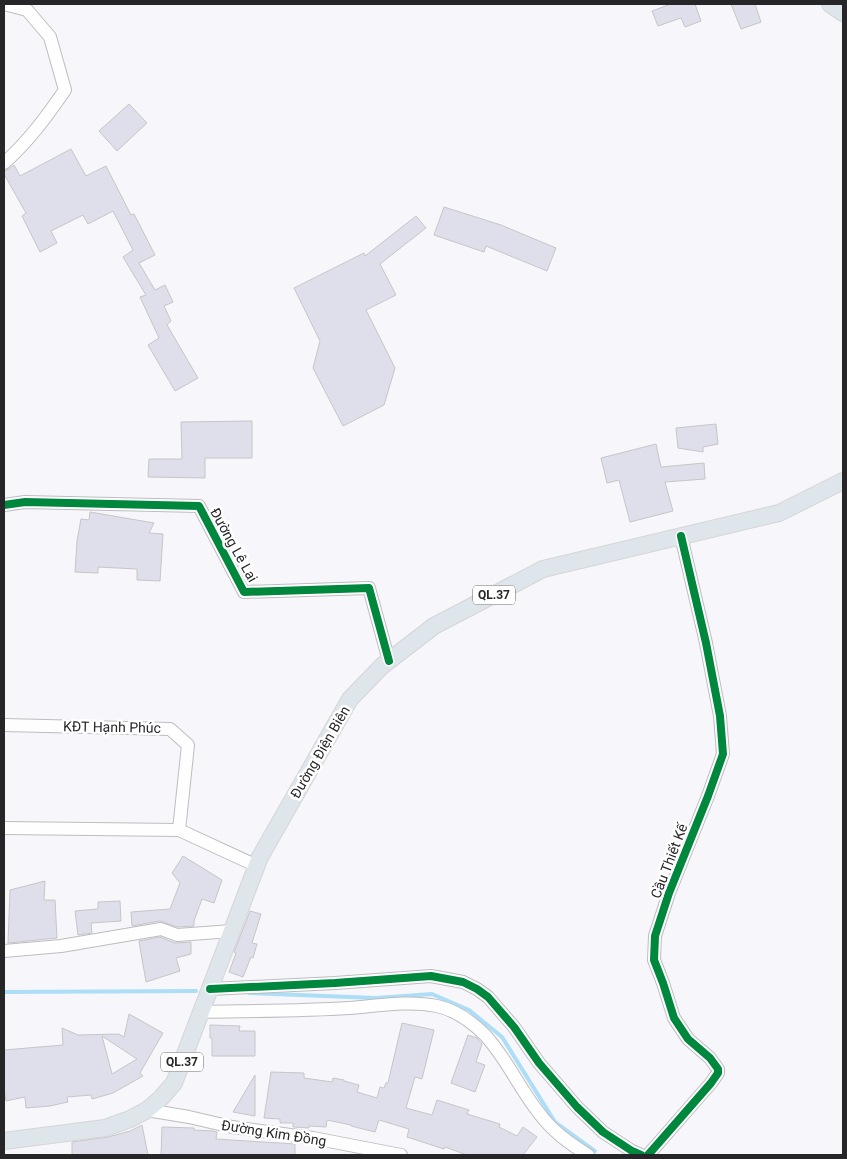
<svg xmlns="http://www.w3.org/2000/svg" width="847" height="1159" font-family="Roboto,sans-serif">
<rect width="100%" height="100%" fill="#f7f7fb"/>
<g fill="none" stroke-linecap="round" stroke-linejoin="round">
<path stroke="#addef7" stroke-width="4" d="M4,992L196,991
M249,993L376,998L432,994L469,1010L502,1037L555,1122L595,1151"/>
</g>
<path fill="#dedfea" stroke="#c6c6c8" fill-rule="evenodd" d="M671,4H695L701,21L685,27L681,18L658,26L652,11Z
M731,4H755L761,22L741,29Z
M129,104L147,123L117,151L99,131Z
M71,149L86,176L106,166L131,215L134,214L155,255L139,263L155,290L165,285L173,302L164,306L171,321L167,325L198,378L175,391L148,345L159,338L140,297L146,295L123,257L133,250L113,211L88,224L83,215L51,231L57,243L40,252L22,216L26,213L4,174V171L9,169L14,165L20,176Z
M444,207L501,225L556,248L547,271L486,246L484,252L434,235Z
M416,216L426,228L380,264L396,295L366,310L395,368L384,405L343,426L313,368L320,341L294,288L364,253L365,256Z
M252,421V458H205V478L148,477L149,459H182L181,422Z
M716,424L718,444L703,447V452L678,448L676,428Z
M656,444L661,467L704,463L705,479L665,482L673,511L630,522L619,480L607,483L601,458Z
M90,512L154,523L149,533L163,534L160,581L137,580V569L98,567V573L75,572L77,541L81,519L89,520Z
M183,856L222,880L214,903L202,899L194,921V926L178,927L160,921L132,926L131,912L170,909L180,883L172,873Z
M45,881L44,900H55L57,938L8,943L10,890Z
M120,901L121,921L91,923L92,933L78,935L75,911L98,909V902Z
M250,911L261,914L252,943L257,944L253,958L251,957L243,977L229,972L236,953L234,952Z
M160,937L175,943L191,942V954L176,958L180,971L146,982L139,941Z
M129,1014L163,1033L140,1073L143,1076L113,1093L92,1099L91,1095L67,1097L68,1102L50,1106L26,1108L25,1097L6,1101L4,1090V1050L63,1045L62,1028L78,1035L119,1034L124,1037ZM102,1036L137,1059L112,1074Z
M402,1023L434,1030L422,1079L415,1077L406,1108L432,1115L437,1100L469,1110L467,1114L500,1124L499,1127L517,1136L523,1127L537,1137L523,1155H467L445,1147L444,1149L407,1137L409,1129L379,1120L375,1132L351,1126V1125L327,1120L326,1127L309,1126V1128L293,1127V1123H280V1119L264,1118L271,1072L304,1073V1078L332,1082L333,1078L344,1080V1081L359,1085L357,1092L377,1098L380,1087L384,1088L386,1083H388Z
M210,1025L240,1026L239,1031H255V1056H212V1038H210Z
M468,1035L477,1038L482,1044L476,1062L485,1065L475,1092L451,1083Z
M255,1075V1116L233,1112Z
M142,1125L148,1155H72V1142L108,1137L130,1131Z
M162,1127L194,1128V1130L213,1131L217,1132L216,1139L295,1144V1155H161Z"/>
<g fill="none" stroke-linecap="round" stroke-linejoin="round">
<defs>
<path id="minor" d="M4,4L27,10
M4,163C28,142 47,116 65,90L50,37L27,10
M4,505L25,502L199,506L244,592L369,588L389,661
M4,725L170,729L188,745L179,830
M4,828L179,830L257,866
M4,951L61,946L161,929L177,935L232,931
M210,989L335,983L431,976L463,982L477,989L488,997L514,1027L539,1063L577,1107L603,1132L632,1151L641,1155
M201,1012C250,1011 300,1011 349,1008C378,1006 408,1000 437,1006C455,1010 472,1022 485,1035C507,1059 519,1088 539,1113C552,1131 569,1143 588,1155
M147,1110L189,1117L232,1127L313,1138L401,1155
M648,1155L711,1083L718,1073V1069L710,1058L688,1039L674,1018L663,983L654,960L655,936L669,893L708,796L723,754L720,716L706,643L681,536"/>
<path id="major" d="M830,4L843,13
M4,1141L105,1128L130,1119L147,1110L161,1098L174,1083L260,857L350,699L382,666L434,626L543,569L779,513L843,481"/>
</defs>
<use href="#minor" stroke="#bdbdc0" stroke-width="14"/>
<use href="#major" stroke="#d5d5d7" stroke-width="18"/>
<use href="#minor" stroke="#fefefe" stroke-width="12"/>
<use href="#major" stroke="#dee6ec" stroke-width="16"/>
<defs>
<path id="cycleway" d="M4,505L25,502L199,506L244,592L369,588L389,661
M210,989L335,983L431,976L463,982L477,989L488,997L514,1027L539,1063L577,1107L603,1132L632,1151L641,1155
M648,1155L711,1083L718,1073V1069L710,1058L688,1039L674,1018L663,983L654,960L655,936L669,893L708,796L723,754L720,716L706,643L681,536"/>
</defs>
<use href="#cycleway" stroke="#fff" stroke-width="11"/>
<use href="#cycleway" stroke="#00873e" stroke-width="8"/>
</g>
<g text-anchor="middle" stroke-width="5" stroke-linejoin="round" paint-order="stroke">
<g fill="#fff" stroke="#676769" stroke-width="1">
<rect x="473" y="585.5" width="42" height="19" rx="4"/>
<rect x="161" y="1052.5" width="42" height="19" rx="4"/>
</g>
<g font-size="12" font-weight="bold" fill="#262629">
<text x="494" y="599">QL.37</text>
<text x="182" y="1066">QL.37</text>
</g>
<g font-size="14" fill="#262629" stroke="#fff">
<text transform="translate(234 545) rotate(61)" y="5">Đường Lê Lai</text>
<text transform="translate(112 727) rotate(1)" y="5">KĐT Hạnh Phúc</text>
<text transform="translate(320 752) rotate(-60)" y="5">Đường Điện Biên</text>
<text transform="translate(669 861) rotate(-69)" y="5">Cầu Thiết Kế</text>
<text transform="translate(274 1133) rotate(9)" y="5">Đường Kim Đồng</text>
</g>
</g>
<rect width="847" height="1159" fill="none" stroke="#262629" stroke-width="10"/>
</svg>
